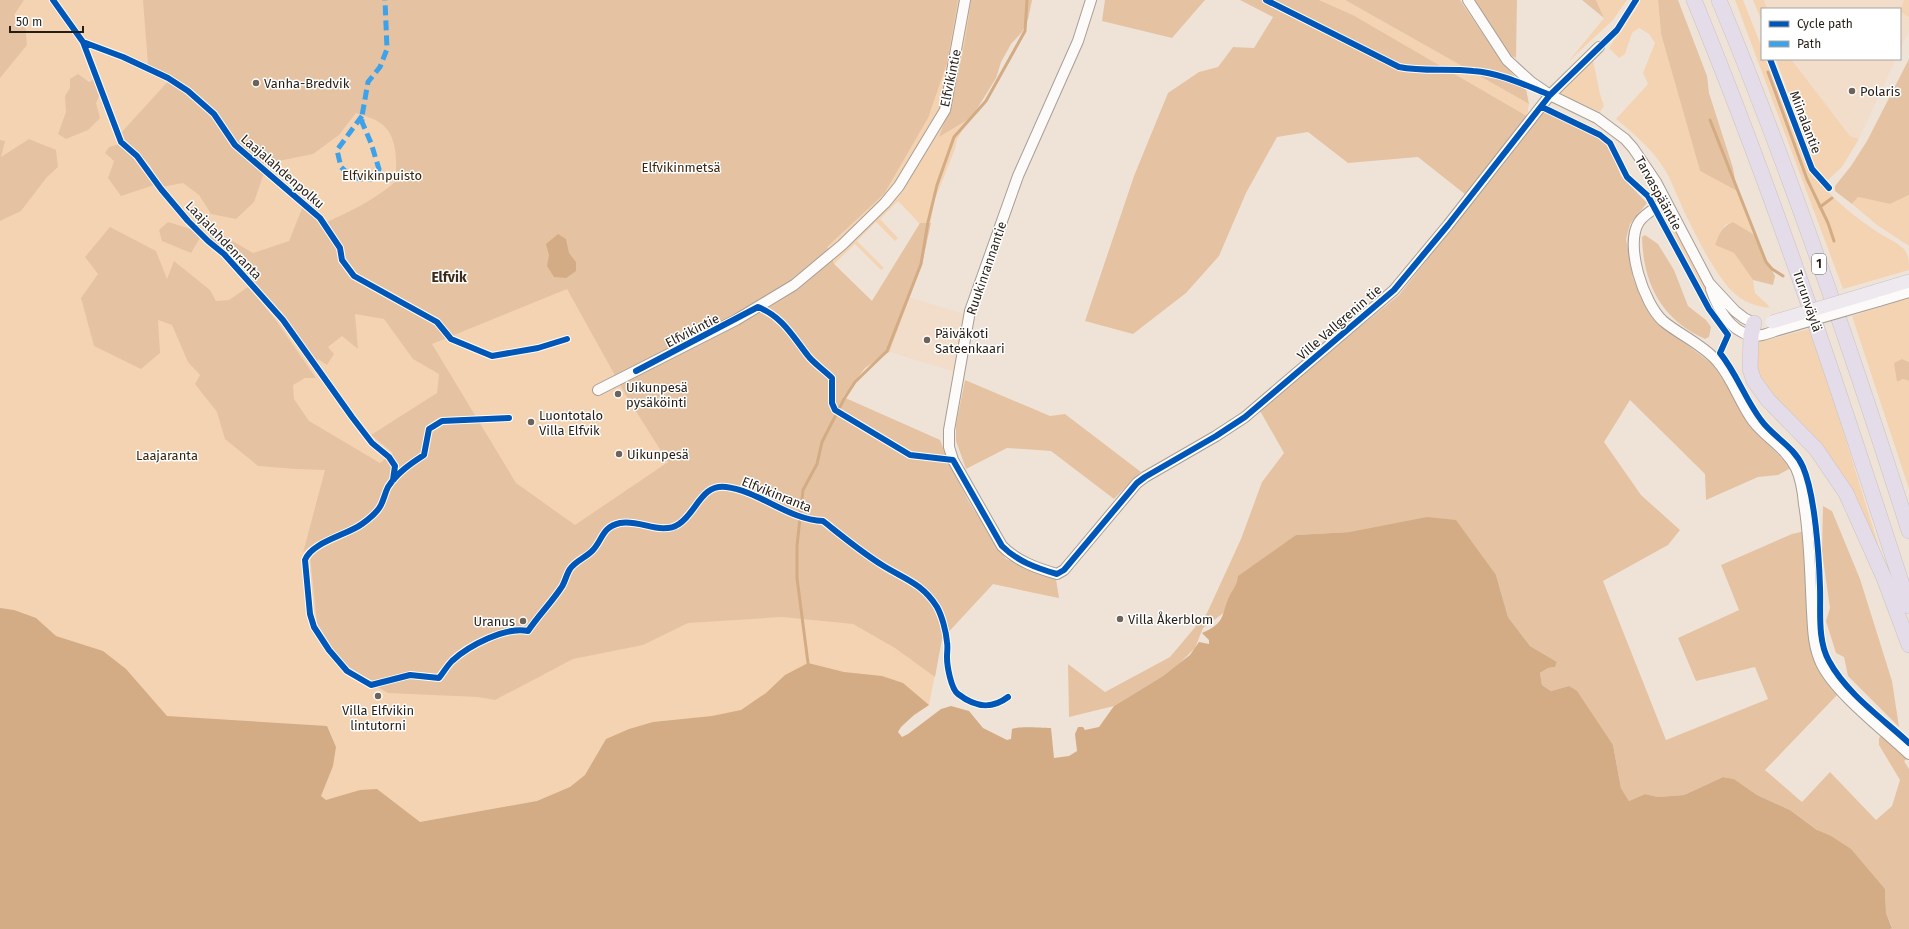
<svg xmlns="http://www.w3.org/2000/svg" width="1909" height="929" font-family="'Fira Sans',sans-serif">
<rect width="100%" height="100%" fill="#efe3d8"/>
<path fill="#f2ddca" d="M1764,0H1909V31L1900,50V9H1767Z
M1791,59H1896L1859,139L1850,136Z
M909,297L964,314L955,372L889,352Z"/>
<path fill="#f4d3b3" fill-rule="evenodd" d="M0,0H1032L1028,19L1022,32L1011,44L1001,62L996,78L957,139L955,149L935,199L922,264L889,352L865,368L843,397L940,440L948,461L969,502L1006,559L1056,580L1059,598L993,584L942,639L929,705L910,718L0,929ZM898,201L920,224L872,301L834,264L855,244L881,270L884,268L857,241L876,222L895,241L898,238L880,219Z
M1319,0H1345L1529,104L1527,116L1353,15Z
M1596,0H1627L1613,20L1568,62L1604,18Z
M1640,0H1658L1661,34L1700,171L1737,191L1753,234L1733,222L1725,225L1715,245L1734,253L1753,280L1755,293L1768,305L1769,308C1755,306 1743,302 1733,292C1715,276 1689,223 1679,200C1674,189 1670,177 1663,167C1651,148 1633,133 1616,119L1648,84L1643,73L1655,43L1649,34L1639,28L1632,33L1625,54L1619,58L1609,48Z
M1735,0H1743L1762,48V59H1766L1809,168C1825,192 1849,213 1873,229C1882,236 1896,241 1904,249C1909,255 1909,262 1909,270L1843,289Z
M1753,0H1764L1767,9H1762V22Z
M1904,0H1909V17L1900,12Z
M1776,59H1791L1850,136L1859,139L1842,167L1827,181L1815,166Z
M1593,60L1600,94L1604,106L1600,112L1559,93Z
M1909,195V246L1877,225L1852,204L1858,197L1890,204Z
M1667,219L1671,222L1715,305L1730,328H1727L1708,300L1666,220Z
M1909,298V362L1902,359L1897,382L1903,379L1909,381V489L1852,316Z
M1809,329L1829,385L1878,544L1876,545L1767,391L1757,370L1758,343L1759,342Z"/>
<path fill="#e5c3a2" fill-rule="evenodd" d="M0,0H24L14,15L25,23L27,45L0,78Z
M143,0H958L947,63L928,118L884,194L827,247L834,264L872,301L920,223H931L922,264L889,352L865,368L843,397L940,440L948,461L969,502L1006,559L1056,580L1059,598L993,584L942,639L935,677L895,648L853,624L782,617L688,623L643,645L573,659L495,700L478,697L388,693L359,676L344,662L333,650L324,635L317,623L309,547L303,553L325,470L296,469L258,466L225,439L217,412L195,384L200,375L188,362L172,325L158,320L160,353L141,369L94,346L81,298L98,274L85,257L110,227L156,251L167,279L174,261L210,290L216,301L229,300L248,287L275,319L316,378H305L293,385L294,399L309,421L380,463L393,453L371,435L437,393L439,374L413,359L384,319L355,314L358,349L342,336L328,347L334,354L327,365L318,359L317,364C287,320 252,272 209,240L212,229L253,253L289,241L303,206L264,173L254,202L236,219L211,214L199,195L183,183L162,187L150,165L123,138L120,134L172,77L148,65ZM356,113C365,116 376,119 383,125C398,138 397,164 395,182C374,200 351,211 327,222L319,212L263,164L313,154L339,135ZM567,289L627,397L668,462L575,525L516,483L432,344Z
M971,0H1032L1028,19L1022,32L1011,44L1001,62L996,78L972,117L939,137C956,95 965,46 971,0Z
M1105,0H1205L1172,38L1102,21Z
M1240,0H1319L1353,15L1527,116L1466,195L1418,157L1348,163L1308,132L1277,137L1246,193L1219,256L1186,293L1133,334L1085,321L1134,176L1168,93L1199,72L1218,67L1233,47L1254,48L1273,17Z
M1345,0H1460L1502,62L1526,89L1529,104Z
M1474,0H1517L1516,58L1508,54Z
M1582,0H1596L1604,18Z
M1658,0H1678L1707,76L1709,93L1733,168L1737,191L1700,171L1661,34Z
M1909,59V195L1890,204L1858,197L1852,204L1835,191V186L1851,166L1867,141Z
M78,74L89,82L94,79L100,94L96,103L100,118L88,130L66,139L58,134L66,112L65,96L70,88V79Z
M1545,110L1599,138L1607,145L1613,155L1621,176L1647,203L1630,224L1626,239L1633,278L1641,297L1664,327L1712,364L1726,384L1747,422L1791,468L1778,475L1758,477L1706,500L1705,474L1630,400L1604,442L1641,495L1680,530L1668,545L1603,581L1666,740L1768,699L1755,667L1696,681L1678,638L1739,610L1721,565L1792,534L1805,531L1814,661L1838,694L1765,770L1802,802L1830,772L1876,820L1892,806L1900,780L1879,745V738L1883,734L1908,758L1904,761L1909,769V929H1890L1892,927L1886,913L1885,889L1820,832L1790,810L1757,795L1734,779L1723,777L1684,795L1658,797L1645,794L1629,801L1621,788L1613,745L1569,686L1551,691L1542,685L1540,673L1548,668L1555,667L1557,662L1530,646L1508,617L1496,575L1350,532L1296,535L1237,585L1231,594L1225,612L1203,628L1195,648L1179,664L1163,676L1114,706L1069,717L1068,664L1105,692L1170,657L1207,613L1241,539L1262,482L1284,453L1259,409L1399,295Z
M29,139L56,150L58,167L47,177L21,211L0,221V140L5,141L1,157Z
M119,144L129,153L154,185L121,196L108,178L114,161L105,153L109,147Z
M168,222L191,229L200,238L191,253L162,241L159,230Z
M1733,222L1753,234L1775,276L1773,285L1753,280L1734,253L1715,245C1719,234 1722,226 1733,222Z
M1645,235L1658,244L1674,270L1688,306L1706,320L1711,327L1709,337L1705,339C1661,319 1643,283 1642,237Z
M1902,359L1909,362V381L1903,379L1897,382L1894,363Z
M965,380L1050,416L1065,414L1141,472L1114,499L1051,451L1007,448L966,469L956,441V425Z
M1823,506L1832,511L1860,579L1892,681L1899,727L1848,676L1844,657L1836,653L1826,621L1830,608L1822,552Z"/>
<path fill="#d3ac85" d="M558,234L566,239L569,253L576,262V271L566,278L554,277L547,266L549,255L546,244Z
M1427,517L1456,520L1496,575L1508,617L1530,646L1557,662L1555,667L1548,668L1540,673L1542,685L1551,691L1569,686L1577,691L1613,745L1621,788L1629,801L1645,794L1658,797L1684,795L1723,777L1734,779L1757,795L1790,810L1817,830L1831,836L1851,849L1885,889L1886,913L1892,928L1890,929H0V608L14,610L36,618L56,636L103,651L126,669L167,716L327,726L336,747L333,766L321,796L326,800L360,790L377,789L420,822L537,801L570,787L585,775L606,739L629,729L653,722L712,716L741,710L766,693L785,675L808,663L844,672L882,676L903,683L929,705L914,715L901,727L898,732L902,737L908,734L941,709L951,706L969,711L983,728L1007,740L1011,739L1012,729C1019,726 1040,728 1051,728L1054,758L1069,756L1077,751L1075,734L1078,727H1083L1085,730L1099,727L1114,706L1163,676L1190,655L1199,642L1209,644V640L1202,633C1228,622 1220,614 1231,593C1235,587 1237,584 1238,576L1296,535L1350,532Z"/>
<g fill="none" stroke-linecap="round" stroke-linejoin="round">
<path stroke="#d3ac85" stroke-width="3" d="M1768,72L1807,179L1828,223L1834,241
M1710,120L1766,262L1772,269L1783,276
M1820,207L1832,198
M808,663L797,578V546L803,490L817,464L822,442L844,399L855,382L887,351L921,264L928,222L937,185L954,137L986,101L1025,31L1027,0"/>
<defs>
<path id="minor" d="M1091,0L1078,41L1018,176L970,311L949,430V447L953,460L1002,546C1017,561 1036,568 1057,574L1064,570L1137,483L1145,477L1216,436L1245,417L1394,290L1448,225L1550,95L1599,47
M1468,0L1507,60L1531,82L1550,95L1597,118L1625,139L1633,148L1656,182L1709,283L1735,311L1744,318L1754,323
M1665,202C1656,208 1645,213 1639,222C1624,245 1644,304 1663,321C1680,335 1702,344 1717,361C1733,379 1739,402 1753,421C1766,438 1786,448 1796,468C1801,479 1803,492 1804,504C1810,539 1810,575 1812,611C1813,628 1813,646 1821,663C1835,693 1884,730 1909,754
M1711,289C1717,307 1730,331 1750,335C1759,337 1767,334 1775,331
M1879,301L1909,292
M598,390L736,320L794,285L842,245L885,203L899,186L945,110L965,0"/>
<path id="major" d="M1876,291L1909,281"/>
<path id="highway" d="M1694,0C1776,199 1843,402 1909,606
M1719,0C1791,173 1852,352 1909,531
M1754,323L1751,335L1750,369L1754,381L1768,400L1816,449L1846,493L1884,578L1909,645"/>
</defs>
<use href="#minor" stroke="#a79e95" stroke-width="12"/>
<use href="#major" stroke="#cac3be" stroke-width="14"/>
<use href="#highway" stroke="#cac3be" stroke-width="16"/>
<use href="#minor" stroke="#fdfbf9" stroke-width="10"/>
<use href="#major" stroke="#eee9ef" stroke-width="13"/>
<use href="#highway" stroke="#e4dce8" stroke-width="15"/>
<defs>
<path id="minor-bridge" d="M1775,331L1879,301"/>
<path id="major-bridge" d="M1772,322L1876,291"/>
</defs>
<use href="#minor-bridge" stroke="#a79e95" stroke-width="12" stroke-linecap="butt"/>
<use href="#major-bridge" stroke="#cac3be" stroke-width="14" stroke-linecap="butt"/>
<use href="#minor-bridge" stroke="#fdfbf9" stroke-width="10"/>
<use href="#major-bridge" stroke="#eee9ef" stroke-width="13"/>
<path stroke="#3ea2ea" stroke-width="5" stroke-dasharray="10 5" stroke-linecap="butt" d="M362,116L337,150L341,167C350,176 364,184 376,177L379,169L371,143L362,122V116L368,82L380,67L387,49L385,0"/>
<defs>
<path id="cycleway" d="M53,0L83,42L123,57L168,78L188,91L214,114L235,145L320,218L340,248L342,260L354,276L437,322L451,339L492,356L538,348L567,339
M1266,0L1399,67C1424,72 1448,68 1473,71C1501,73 1525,85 1550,95
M83,42L121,142L137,156L161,189L188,221L208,241L224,254L283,320L352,417L372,443L389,457L395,466L393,480
M1770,59L1812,169L1829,188
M1542,107L1600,135L1610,143L1627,177L1648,196L1709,309L1728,335L1720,353C1737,374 1745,399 1761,420C1773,437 1794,446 1803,467C1815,495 1819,555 1820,587C1821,610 1817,640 1829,661C1846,693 1883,719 1909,743
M636,371L758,307C783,317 793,337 809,357C816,365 825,371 832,378V403L835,410L910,455L953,460L1002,546C1017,561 1036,568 1057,574L1064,570L1137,483L1145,477L1216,436L1245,417L1394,290L1448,225L1550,95L1617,30L1636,0
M509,418L442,421L429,429L424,455C410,464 397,473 388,487C385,493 384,499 381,505C377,513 369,519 362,524C347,535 312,542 305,560L310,614L314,627L329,650L347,671L371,685L410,675L439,678C443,673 447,666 452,661C468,646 506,626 528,631C538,616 551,603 561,588C565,583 566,575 570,569C575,561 587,557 593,550C603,539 602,527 620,523C640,519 661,536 679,524C697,512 701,484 726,487C759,491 789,520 823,521C842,536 861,552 882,565C904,579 922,583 937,607C942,616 946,631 947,642C948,647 947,652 947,657C947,666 951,689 958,694C975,707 991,710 1008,697"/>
</defs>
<use href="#cycleway" stroke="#fff" stroke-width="8"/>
<use href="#cycleway" stroke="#0057b8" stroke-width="6"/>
</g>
<g fill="#6c635a" stroke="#fff" stroke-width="1.5">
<circle cx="256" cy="83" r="4"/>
<circle cx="1852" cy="91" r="4"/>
<circle cx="927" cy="340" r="4"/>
<circle cx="618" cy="394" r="4"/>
<circle cx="531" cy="422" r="4"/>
<circle cx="619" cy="454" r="4"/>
<circle cx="1120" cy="619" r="4"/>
<circle cx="523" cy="621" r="4"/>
<circle cx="378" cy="696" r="4"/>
</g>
<g text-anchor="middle" stroke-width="3" stroke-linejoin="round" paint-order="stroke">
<rect fill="#fff" stroke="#67625c" stroke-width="1" x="1812" y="254" width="14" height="20" rx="3"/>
<g font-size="12" font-weight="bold" fill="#261e16">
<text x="1819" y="268">1</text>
</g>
<g font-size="13" fill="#261e16" stroke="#fff">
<text transform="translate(950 78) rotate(-78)" y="5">Elfvikintie</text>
<text transform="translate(1806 122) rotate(69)" y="5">Miinalantie</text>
<text transform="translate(283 171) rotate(41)" y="5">Laajalahdenpolku</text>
<text transform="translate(1659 193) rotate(61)" y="5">Tarvaspääntie</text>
<text transform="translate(224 240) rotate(46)" y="5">Laajalahdenranta</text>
<text transform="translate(986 268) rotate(-71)" y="5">Ruukinrannantie</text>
<text transform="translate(1808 301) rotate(71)" y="5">Turunväylä</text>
<text transform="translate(1339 322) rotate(-41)" y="5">Ville Vallgrenin tie</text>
<text transform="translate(692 330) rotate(-27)" y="5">Elfvikintie</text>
<text transform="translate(777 494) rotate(22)" y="5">Elfvikinranta</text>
</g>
<g font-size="13" fill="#261e16" stroke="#fff" text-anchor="start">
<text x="264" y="88">Vanha-Bredvik</text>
<text x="1860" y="96">Polaris</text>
<text x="935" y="338">Päiväkoti<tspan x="935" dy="15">Sateenkaari</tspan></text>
<text x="626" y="392">Uikunpesä<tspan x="626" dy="15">pysäköinti</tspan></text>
<text x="539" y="420">Luontotalo<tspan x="539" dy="15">Villa Elfvik</tspan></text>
<text x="627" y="459">Uikunpesä</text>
<text x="1128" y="624">Villa Åkerblom</text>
<text x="515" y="626" text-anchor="end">Uranus</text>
<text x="378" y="715" text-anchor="middle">Villa Elfvikin<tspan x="378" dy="15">lintutorni</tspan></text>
</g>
<g font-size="13" fill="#3b250e" stroke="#fff">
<text x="681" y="172">Elfvikinmetsä</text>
<text x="382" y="180">Elfvikinpuisto</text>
<text x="167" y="460">Laajaranta</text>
</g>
<g font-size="14" font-weight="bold" fill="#3b2b1a" stroke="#fff">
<text x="449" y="282">Elfvik</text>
</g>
</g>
<rect x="1761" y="8" width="140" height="52" fill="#ffffff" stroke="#a8a5a2"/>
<rect x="1769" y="21" width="20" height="6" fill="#0057b8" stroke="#a8a5a2"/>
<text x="1797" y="28" font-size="12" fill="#261e16">Cycle path</text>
<rect x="1769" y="41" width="20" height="6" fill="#3ea2ea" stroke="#a8a5a2"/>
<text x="1797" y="48" font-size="12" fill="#261e16">Path</text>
<path d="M10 26v6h73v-6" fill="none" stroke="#261e16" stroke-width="2"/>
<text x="16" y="26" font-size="12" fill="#261e16" stroke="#ffffff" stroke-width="3" paint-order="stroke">50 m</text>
</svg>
